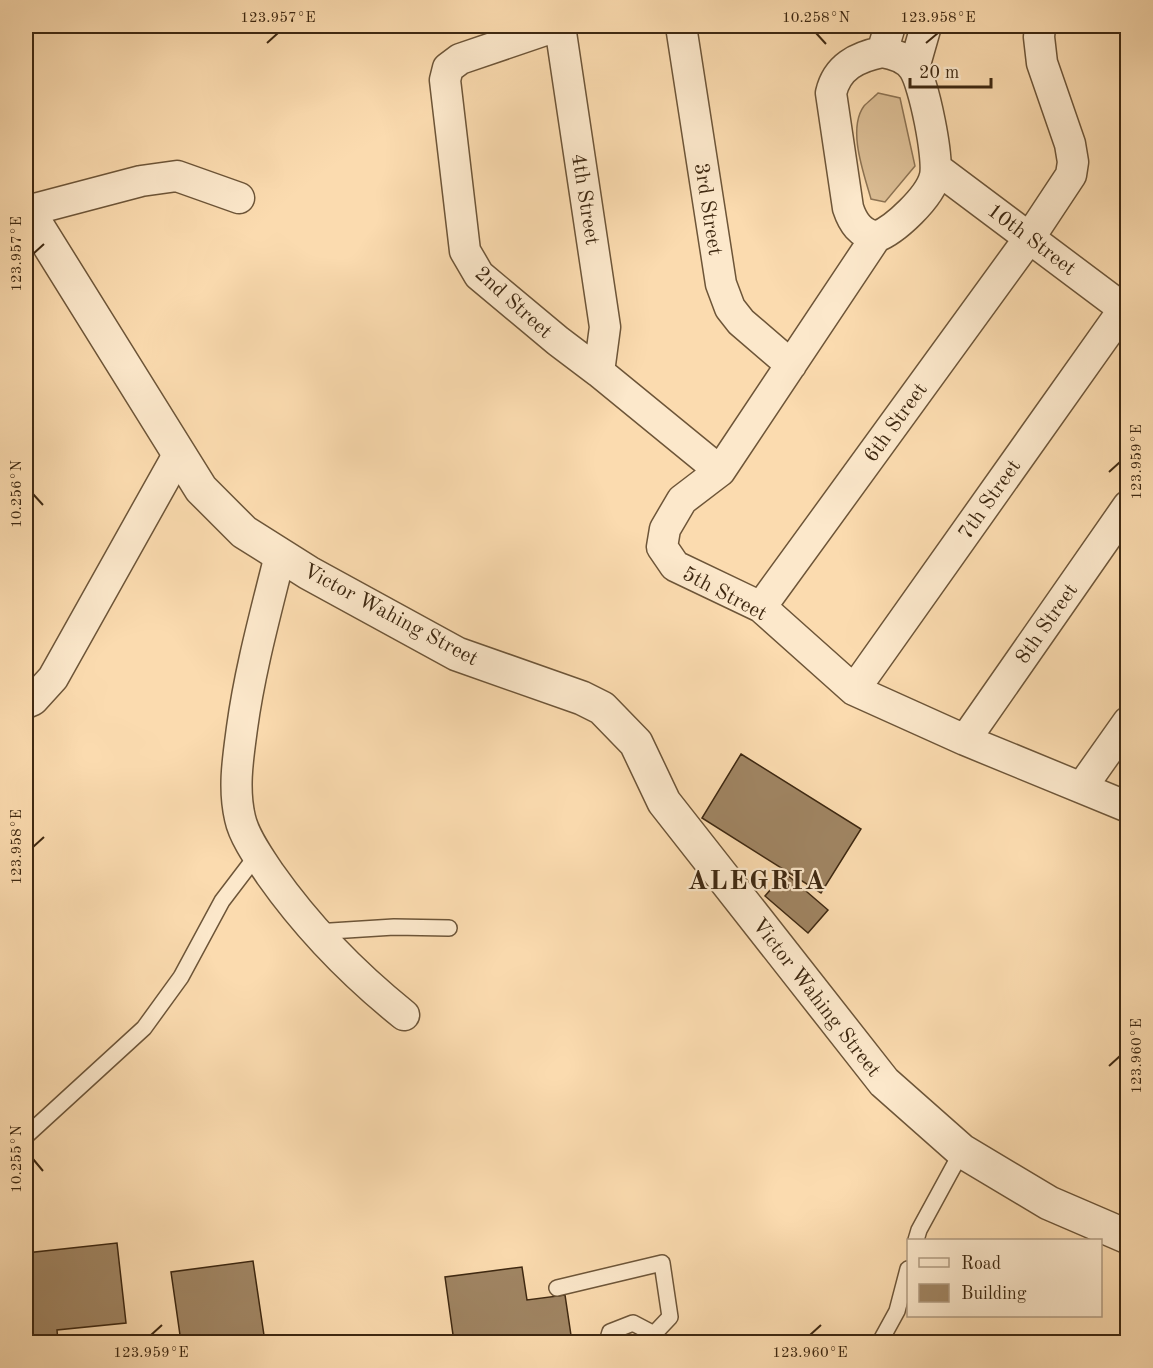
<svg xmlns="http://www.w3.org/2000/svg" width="1153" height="1368" font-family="'Old Standard TT',serif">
<rect width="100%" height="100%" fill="#fbdbaf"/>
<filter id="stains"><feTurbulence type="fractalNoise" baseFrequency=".00333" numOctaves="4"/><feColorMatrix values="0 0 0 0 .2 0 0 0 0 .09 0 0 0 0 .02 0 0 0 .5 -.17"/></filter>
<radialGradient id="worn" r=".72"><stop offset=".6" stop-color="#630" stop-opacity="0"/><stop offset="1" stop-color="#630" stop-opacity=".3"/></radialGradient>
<path fill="#dbbd94" stroke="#8c7252" stroke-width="1.5" d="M878,93L900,98L915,166L885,202L871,199C864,174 847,129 864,106C868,102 874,97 878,93Z"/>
<path fill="#a08563" stroke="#3e2811" stroke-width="1.5" d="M741,754L861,829L821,893L702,818Z
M785,873L828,910L808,933L765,896Z
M117,1243L126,1323L57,1330L58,1342H26V1253Z
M253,1261L265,1342H181L171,1272Z
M522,1267L527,1300L565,1295L572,1342H454L445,1277Z"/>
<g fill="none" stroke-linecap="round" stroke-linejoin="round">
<defs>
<path id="service" d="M315,932L394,927L449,928
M26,1136L144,1028L181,977L222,901L257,855
M916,1240L919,1230L962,1151
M557,1288L662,1263L670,1317L654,1334
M607,1342L610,1332L633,1323L654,1334L656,1342
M880,1342L897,1311L908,1269"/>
<path id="minor" d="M557,26L460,59L448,68L445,80L465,251L479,275L558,341L599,372L720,471
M560,26L605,327L599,372
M681,26L721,284L730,308L741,322L791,365
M882,52C894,54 907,58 914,69C924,84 939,158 935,176C930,197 895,230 876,237C860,233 853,223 848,208L831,93C837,67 857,57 882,52Z
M882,52L890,26
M914,68L926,26
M936,168L1128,312
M27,211L141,181L177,176L239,198
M876,237L720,471L682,500L665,529L662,547L675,566L761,607L854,690L965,740L1128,807
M280,555C266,612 250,669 242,728C238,758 233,788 240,818C244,837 260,859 270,874C308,928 353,974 404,1015
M761,607L1030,237L1071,175L1073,162L1070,144L1042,63L1039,37L1040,26
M854,690L1124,309
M26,703L33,700L53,678L179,453
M965,740L1128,506
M1082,787L1128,722"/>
<path id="tertiary" d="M26,208L201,489L244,532L309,573L457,654L582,698L602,708L636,743L664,802L884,1082L962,1151L1049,1203L1128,1237"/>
</defs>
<use href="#service" stroke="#6d5538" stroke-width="18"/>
<use href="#minor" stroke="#6d5538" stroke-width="33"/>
<use href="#tertiary" stroke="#6d5538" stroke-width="36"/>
<use href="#service" stroke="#fce8cb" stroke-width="15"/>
<use href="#minor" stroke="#fce8cb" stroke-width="30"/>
<use href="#tertiary" stroke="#fce8cb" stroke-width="33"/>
</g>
<path fill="none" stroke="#3e2811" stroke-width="2" d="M816,33L826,44M267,43L278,33M926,43L938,33M33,254L44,244M1109,472L1120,462M33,494L43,505M33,847L44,837M1109,1066L1120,1056M33,1159L43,1171M151,1335L162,1325M810,1335L821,1325"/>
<g text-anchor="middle" stroke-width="4.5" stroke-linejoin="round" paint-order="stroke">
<g font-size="21" fill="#3e2811" stroke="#fce8cb">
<text transform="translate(586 199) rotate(81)" y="7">4th Street</text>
<text transform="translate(709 209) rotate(81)" y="7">3rd Street</text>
<text transform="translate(1032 239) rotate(37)" y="7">10th Street</text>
<text transform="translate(514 302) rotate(42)" y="7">2nd Street</text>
<text transform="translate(895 422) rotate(-54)" y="7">6th Street</text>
<text transform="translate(989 499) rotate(-55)" y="7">7th Street</text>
<text transform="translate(725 593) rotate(28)" y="7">5th Street</text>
<text transform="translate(391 614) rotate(28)" y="7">Victor Wahing Street</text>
<text transform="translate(1046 623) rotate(-55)" y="7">8th Street</text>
<text transform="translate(817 997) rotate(52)" y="7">Victor Wahing Street</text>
</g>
<g font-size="27" font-weight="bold" letter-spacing="1.5" fill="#3e2811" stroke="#fce8cb">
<text x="757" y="889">ALEGRIA</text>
</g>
</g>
<rect width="1153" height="1368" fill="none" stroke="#fbdbaf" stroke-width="66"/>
<rect x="907" y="1239" width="195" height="78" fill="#fce8cb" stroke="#b09b81" stroke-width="1.5"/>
<rect x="919" y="1258" width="30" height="9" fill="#fce8cb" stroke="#b09b81" stroke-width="1.5"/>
<text x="961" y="1269" font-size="18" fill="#3e2811">Road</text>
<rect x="919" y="1284" width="30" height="18" fill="#a08563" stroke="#b09b81" stroke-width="1.5"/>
<text x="961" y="1299" font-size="18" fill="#3e2811">Building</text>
<path d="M910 78v9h81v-9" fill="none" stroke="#3e2811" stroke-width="3"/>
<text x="919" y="78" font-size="18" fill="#3e2811" stroke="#fce8cb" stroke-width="4.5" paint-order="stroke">20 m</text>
<rect x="33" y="33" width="1087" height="1302" fill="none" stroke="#3e2811" stroke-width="2"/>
<g font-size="15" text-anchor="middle" fill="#3e2811">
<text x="278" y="22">123.957°E</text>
<text x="816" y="22">10.258°N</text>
<text x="938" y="22">123.958°E</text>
<text transform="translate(16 254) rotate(-90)" y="5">123.957°E</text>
<text transform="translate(1136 462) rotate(-90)" y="5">123.959°E</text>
<text transform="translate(16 494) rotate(-90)" y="5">10.256°N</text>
<text transform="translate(16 847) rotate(-90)" y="5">123.958°E</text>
<text transform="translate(1136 1056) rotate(-90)" y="5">123.960°E</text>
<text transform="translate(16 1159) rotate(-90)" y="5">10.255°N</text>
<text x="151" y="1357">123.959°E</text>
<text x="810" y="1357">123.960°E</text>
</g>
<rect width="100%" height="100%" filter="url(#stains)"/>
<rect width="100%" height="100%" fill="url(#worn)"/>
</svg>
